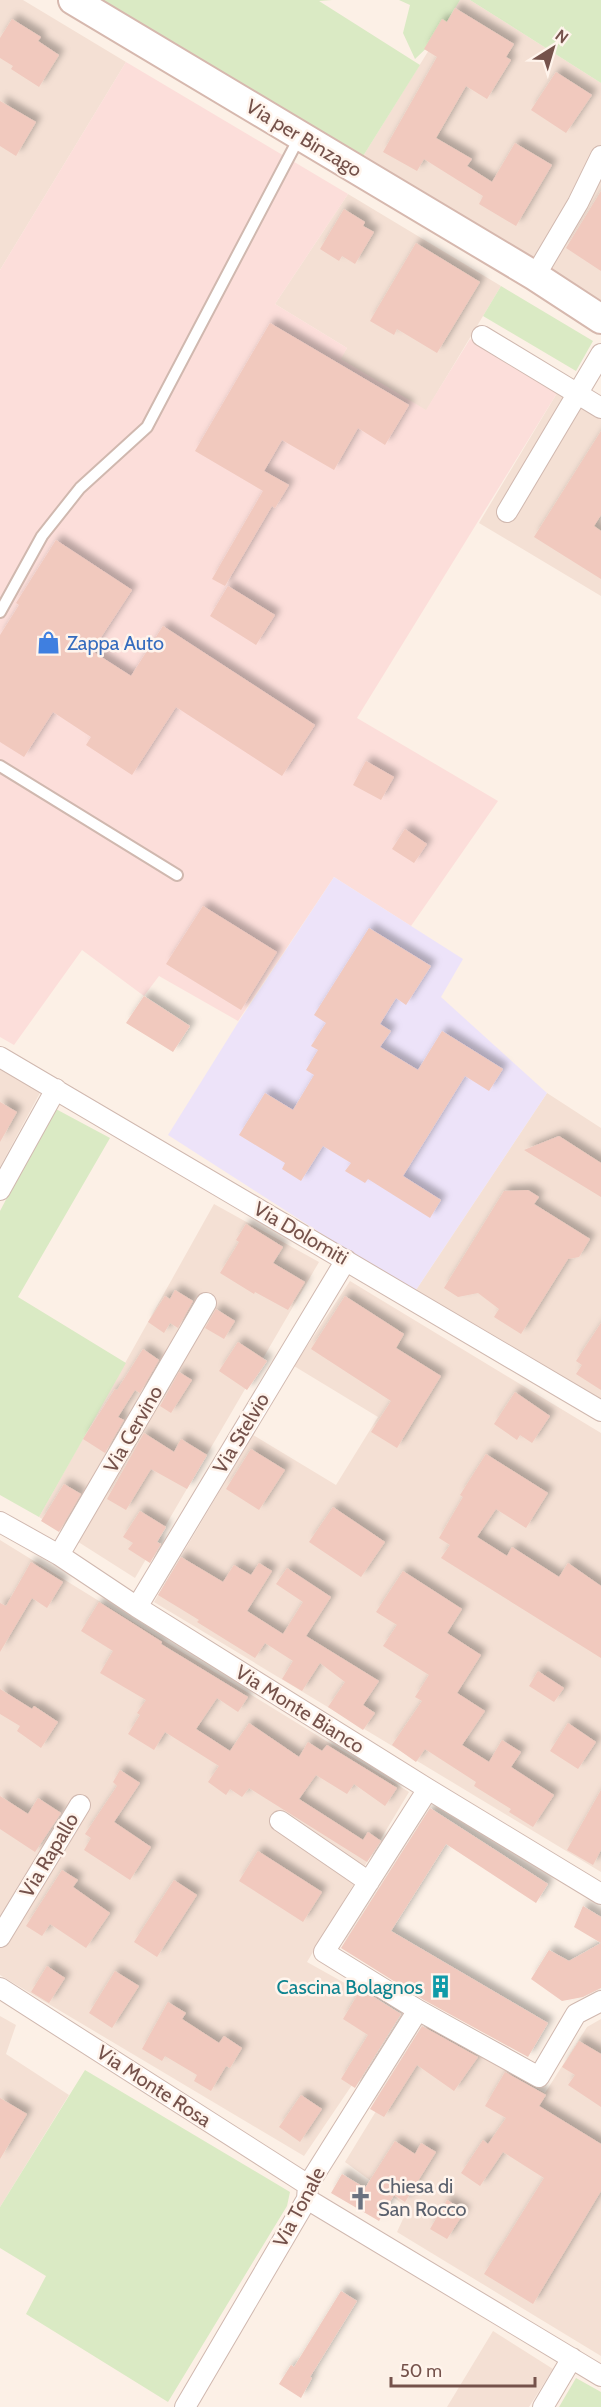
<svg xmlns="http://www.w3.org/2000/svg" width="601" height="2407" font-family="Cabin,sans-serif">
<defs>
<filter id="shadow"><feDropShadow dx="5.5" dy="-5.5" stdDeviation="3" flood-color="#0004"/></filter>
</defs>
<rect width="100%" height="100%" fill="#fcf0e6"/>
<path fill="#f4e0d4" d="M0,0H23L126,62L0,270Z
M460,0H470L601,83V304L360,161Z
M348,194L501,286L426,411L340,359L347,348L275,304Z
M557,393L601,419V596L479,523Z
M0,1068L41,1091L0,1167Z
M547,1093L601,1128V1402L414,1293Z
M214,1204L319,1262L135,1578L39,1517Z
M350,1281L601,1433V1872L154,1602L253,1435L336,1485L378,1417L294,1366Z
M0,1540L409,1792L307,1962L400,2014L304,2156L0,1975Z
M0,2016L16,2025L6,2054L69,2095L0,2207Z
M601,2019V2356L397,2232L408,2208L345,2162L428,2026L545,2093L587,2027Z
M493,2331L553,2369L529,2407H447Z"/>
<path fill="#fcdeda" d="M126,62L348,194L275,304L347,348L341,359L426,410L470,339L557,393L357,718L498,801L411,926L334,877L238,1021L159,976L144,996L82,950L14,1045L0,1037V270Z"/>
<path fill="#ede3f9" d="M334,877L463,959L441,997L547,1093L414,1293L168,1135L239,1021Z"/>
<path fill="#daeac4" d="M97,0H332L319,1L420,65L360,161Z
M399,0H460L437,38L415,59L403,33L410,5Z
M470,0H601V83Z
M501,286L593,341L576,371L483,316Z
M54,1108L110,1138L18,1297L126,1363L39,1517L0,1495V1211Z
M85,2070L290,2192L287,2206L168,2402L26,2314L46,2276L0,2248V2207Z
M576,2378L601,2392V2407H559Z"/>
<path fill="#f1c9be" filter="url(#shadow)" d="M455,8L514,44L506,57L511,60L487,99L466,86L436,138L472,159L467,166L492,182L515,143L552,165L516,226L479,204L483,196L424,159L417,171L383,152L437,57L424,49L442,19L447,22Z
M12,19L41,37L38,41L59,55L39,87L11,69L13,66L0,58V38Z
M556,72L592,95L566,133L531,110Z
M0,101L36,122L16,156L0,146Z
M601,191V271L566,248Z
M344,209L365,222L363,226L374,232L355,264L342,256L339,261L320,249Z
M416,243L480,282L437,353L397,329L394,335L370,321Z
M270,323L409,405L385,445L358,428L334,470L282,440L264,471L289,485L275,508L272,506L225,586L212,579L263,491L195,451Z
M601,431V515L594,526L601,531V579L534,537Z
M56,540L132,590L92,651L131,676L163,626L315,725L282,776L176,707L132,775L86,745L91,737L53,712L24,757L0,742V635L19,605L16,603Z
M228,586L275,615L256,645L210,616Z
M366,761L394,777L381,800L353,785Z
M405,829L427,844L414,863L392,849Z
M203,906L277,952L241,1010L166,964Z
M369,928L431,966L406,1005L396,998L380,1024L391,1031L380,1047L418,1070L442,1031L503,1069L489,1091L465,1076L403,1176L441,1200L430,1218L368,1179L365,1183L345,1171L351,1163L323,1146L301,1181L282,1169L285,1163L239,1135L265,1093L293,1110L314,1075L306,1070L318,1050L311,1046L326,1023L314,1015Z
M144,996L190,1026L173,1052L126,1023Z
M0,1102L17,1112L0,1142Z
M559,1136L601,1163V1197L524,1150Z
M528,1190L539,1197L534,1204L590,1239L579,1257L568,1259L521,1334L494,1317L499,1309L478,1293L458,1297L444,1288L504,1191Z
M246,1224L283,1247L273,1263L305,1282L288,1310L255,1292L254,1294L220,1273L239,1242L236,1240Z
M175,1290L193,1301L178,1328L170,1323L164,1333L148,1322L165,1296L170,1299Z
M345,1296L404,1334L396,1348L441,1376L397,1448L371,1432L391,1401L311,1349Z
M216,1309L235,1321L224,1339L205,1328Z
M601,1323V1390L576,1374L582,1365L576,1361Z
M238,1342L267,1361L247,1390L219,1371Z
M143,1349L159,1360L140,1393L135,1390L118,1417L124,1420L105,1453L83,1439L115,1389L117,1390Z
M179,1372L192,1380L171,1413L160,1406Z
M515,1392L550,1416L532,1443L520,1435L517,1440L494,1424Z
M144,1433L174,1452L181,1439L207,1455L187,1489L151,1469L126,1510L107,1499Z
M251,1449L285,1470L259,1510L226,1489Z
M486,1454L548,1493L526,1528L496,1509L477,1537L507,1556L512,1547L559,1577L568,1563L601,1586V1658L441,1558L450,1545L439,1538L463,1497L460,1495Z
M64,1484L81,1494L59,1532L41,1521Z
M333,1507L385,1542L361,1577L309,1542Z
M140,1511L166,1527L157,1542L161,1544L150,1563L128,1549L133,1543L123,1537Z
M181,1557L223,1582L234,1565L251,1575L259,1563L272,1571L247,1611L283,1634L303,1602L276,1584L287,1568L331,1597L306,1636L379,1681L363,1705L375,1713L363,1730L328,1707L345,1682L320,1663L302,1691L282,1679L293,1661L265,1643L255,1658L197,1622L199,1620L158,1595Z
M31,1562L63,1582L47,1608L32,1598L0,1652V1603L6,1606Z
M403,1571L462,1609L447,1633L481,1655L457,1693L485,1711L462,1745L489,1762L502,1740L521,1752L511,1767L554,1795L533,1827L509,1812L511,1809L474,1786L476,1782L425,1749L416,1762L392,1745L422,1701L415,1697L429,1675L383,1646L397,1625L376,1612Z
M99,1602L162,1642L161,1644L248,1697L238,1712L217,1698L196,1729L230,1751L249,1723L299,1757L308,1742L322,1751L327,1745L397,1788L385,1806L354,1784L347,1794L316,1775L299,1799L363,1840L368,1832L381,1841L367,1862L249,1788L242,1797L230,1789L226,1795L208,1782L219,1766L165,1732L154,1750L128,1734L140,1715L137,1713L146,1700L100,1673L113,1651L81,1631Z
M538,1671L564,1688L554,1702L529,1686Z
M0,1689L32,1709L34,1706L58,1722L41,1748L17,1731L20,1726L0,1714Z
M568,1723L596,1742L578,1769L550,1751Z
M120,1770L140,1783L114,1822L151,1847L130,1880L84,1850L91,1838L85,1834L117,1786L113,1782Z
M601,1790V1850L593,1865L567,1850Z
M0,1796L28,1814L38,1798L61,1813L35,1852L0,1829Z
M430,1808L548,1884L536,1903L446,1844L391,1931L548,2023L528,2057L424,2000L341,1948Z
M258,1851L322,1892L303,1922L239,1881Z
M62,1870L78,1880L73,1887L110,1913L86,1948L50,1924L42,1936L26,1926Z
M174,1880L197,1895L157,1957L134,1942Z
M583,1906L601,1917V1988L583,1997L562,2001L531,1979L549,1950L569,1961L601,1943L574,1927Z
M47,1966L65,1978L49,2003L31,1992Z
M115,1971L139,1986L112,2028L89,2013Z
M361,1989L401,2014L355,2088L341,2079L368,2035L343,2019Z
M168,2002L186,2013L182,2019L219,2043L224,2036L242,2048L230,2068L226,2066L211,2091L194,2081L197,2075L165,2056L162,2061L142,2049Z
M422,2026L478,2057L454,2091L417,2065L384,2117L370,2109Z
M579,2041L601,2054V2107L568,2085L575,2075L562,2067Z
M505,2072L546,2095L539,2106L601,2144V2191L533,2304L484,2274L544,2178L503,2152L480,2186L461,2173L483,2140L488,2144L506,2118L485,2106Z
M301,2095L322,2109L300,2142L279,2127Z
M0,2098L27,2114L0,2159Z
M395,2141L415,2154L421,2143L436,2152L405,2202L394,2195L379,2221L331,2193L342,2174L365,2188Z
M447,2200L465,2211L447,2239L430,2229Z
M341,2291L357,2301L310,2377L312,2378L301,2398L279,2384L291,2365L294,2367Z"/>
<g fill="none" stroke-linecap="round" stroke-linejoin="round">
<defs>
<path id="lane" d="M0,612L42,536L80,488L147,427L300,136
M0,766L177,875"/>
<path id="street" d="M535,276L578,203L601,156
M482,336L601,408
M507,512L601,354
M0,1057L601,1411
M0,1190L56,1089
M0,1522L59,1555L137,1607L428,1789L601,1894
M59,1555L206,1303
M137,1607L346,1260
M428,1789L324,1952L418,2010L539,2077L576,2014L601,2001
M280,1821L369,1882
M0,1937L80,1805
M0,1988L308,2185
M307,2199L601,2376
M185,2407L307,2199L308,2185L418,2010
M543,2407L572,2358"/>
<path id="secondary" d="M73,0L535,276L601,319"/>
</defs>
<use href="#lane" stroke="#d0b8af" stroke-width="14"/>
<use href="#street" stroke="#d0b8af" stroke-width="22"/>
<use href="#secondary" stroke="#d6b8ae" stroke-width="32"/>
<use href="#lane" stroke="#fff" stroke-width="10"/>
<use href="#street" stroke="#fff" stroke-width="20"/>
<use href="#secondary" stroke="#fff" stroke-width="28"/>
</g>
<defs>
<symbol id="shop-bare" viewBox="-9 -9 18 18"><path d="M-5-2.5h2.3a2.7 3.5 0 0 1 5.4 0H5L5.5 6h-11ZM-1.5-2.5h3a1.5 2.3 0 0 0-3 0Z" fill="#3f7fe0" stroke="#fff4ec" stroke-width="2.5" paint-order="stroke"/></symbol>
<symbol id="building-bare" viewBox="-9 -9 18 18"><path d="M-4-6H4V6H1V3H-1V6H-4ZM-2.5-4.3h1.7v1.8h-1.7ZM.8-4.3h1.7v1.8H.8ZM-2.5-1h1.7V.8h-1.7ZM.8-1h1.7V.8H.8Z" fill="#0f9aa8" stroke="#fff4ec" stroke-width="2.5" paint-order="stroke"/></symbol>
<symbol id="church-bare" viewBox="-9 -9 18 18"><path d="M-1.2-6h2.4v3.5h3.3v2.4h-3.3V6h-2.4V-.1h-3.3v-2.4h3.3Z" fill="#6b7280" stroke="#fff4ec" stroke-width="2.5" paint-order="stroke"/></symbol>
</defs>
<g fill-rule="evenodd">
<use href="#shop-bare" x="32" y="626" width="33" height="33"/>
<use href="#building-bare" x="424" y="1970" width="33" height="33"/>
<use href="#church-bare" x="344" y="2182" width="33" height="33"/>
</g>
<g text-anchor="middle" stroke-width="5" stroke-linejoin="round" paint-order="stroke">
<g font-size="20" fill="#75524b" stroke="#fff4ec">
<text transform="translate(304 138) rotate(31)" y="7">Via per Binzago</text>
<text transform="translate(301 1233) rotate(30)" y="7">Via Dolomiti</text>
<text transform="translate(133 1429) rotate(-60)" y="7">Via Cervino</text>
<text transform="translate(241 1433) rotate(-59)" y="7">Via Stelvio</text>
<text transform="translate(300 1709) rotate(32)" y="7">Via Monte Bianco</text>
<text transform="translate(49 1855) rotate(-59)" y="7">Via Rapallo</text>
<text transform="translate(154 2086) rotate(33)" y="7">Via Monte Rosa</text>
<text transform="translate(299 2207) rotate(-62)" y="7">Via Tonale</text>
</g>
<g font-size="20" fill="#366cbe" stroke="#fff4ec" text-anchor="start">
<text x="67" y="650">Zappa Auto</text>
</g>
<g font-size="20" fill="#0d838f" stroke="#fff4ec" text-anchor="end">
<text x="423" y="1994">Cascina Bolagnos</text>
</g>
<g font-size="20" fill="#5b616d" stroke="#fff4ec" text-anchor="start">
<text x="378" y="2193">Chiesa di<tspan x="378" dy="23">San Rocco</tspan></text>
</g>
</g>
<g transform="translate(553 48) rotate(37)" stroke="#fff4ec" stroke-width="4.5" paint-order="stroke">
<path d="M0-4.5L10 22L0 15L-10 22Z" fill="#75524b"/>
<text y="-9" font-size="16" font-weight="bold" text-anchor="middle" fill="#75524b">N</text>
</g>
<path d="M391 2377v9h144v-9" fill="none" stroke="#75524b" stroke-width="3"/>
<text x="400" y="2377" font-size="18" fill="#75524b" stroke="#fff4ec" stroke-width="4.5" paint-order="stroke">50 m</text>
</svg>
